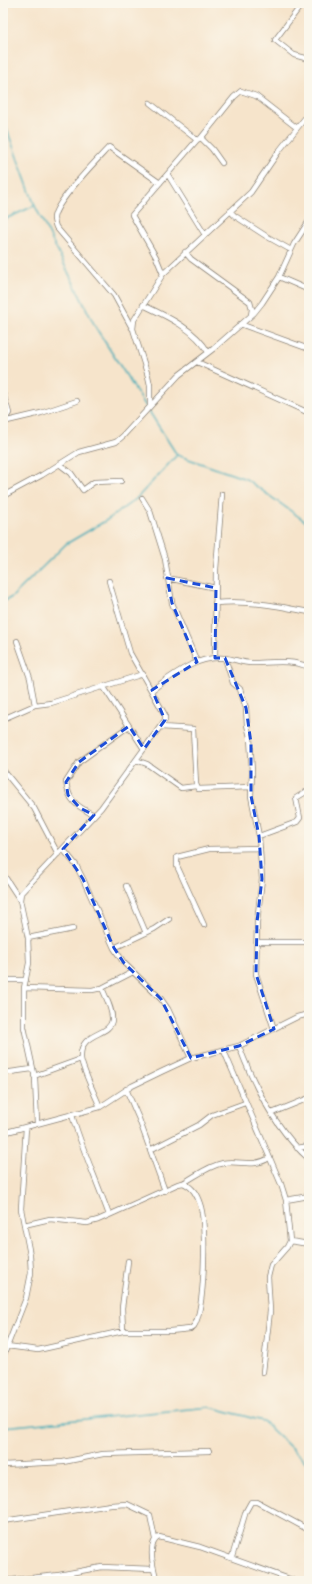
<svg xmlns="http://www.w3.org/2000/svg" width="312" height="1584" font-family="'Libre Bodoni',serif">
<rect width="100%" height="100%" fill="#fbf7ec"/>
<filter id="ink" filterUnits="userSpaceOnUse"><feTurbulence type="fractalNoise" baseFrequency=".025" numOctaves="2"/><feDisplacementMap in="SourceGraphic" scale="8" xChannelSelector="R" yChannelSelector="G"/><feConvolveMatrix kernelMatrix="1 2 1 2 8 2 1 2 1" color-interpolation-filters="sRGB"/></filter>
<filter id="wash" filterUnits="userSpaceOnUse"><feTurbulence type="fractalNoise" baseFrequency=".012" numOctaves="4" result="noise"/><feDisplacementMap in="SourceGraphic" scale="16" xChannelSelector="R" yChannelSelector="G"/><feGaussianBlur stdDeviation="0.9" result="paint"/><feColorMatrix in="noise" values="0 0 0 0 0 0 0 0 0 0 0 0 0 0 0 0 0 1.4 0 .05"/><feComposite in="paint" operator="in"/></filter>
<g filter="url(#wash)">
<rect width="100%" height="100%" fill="#f6e4cb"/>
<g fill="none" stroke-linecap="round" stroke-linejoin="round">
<path stroke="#3aaab8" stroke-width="1.5" d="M3,119L35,206L96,328L177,455L246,479L309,524
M3,220L34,206
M3,602L12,597L66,544L107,520L136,499L177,455
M3,1427L210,1407L263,1421L309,1465"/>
</g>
</g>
<g filter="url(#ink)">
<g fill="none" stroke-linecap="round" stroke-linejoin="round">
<defs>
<path id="minor" d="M300,3L299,8L275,40L294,55L309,59
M150,103L197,140
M201,138L234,97L241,91L256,96L297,128
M168,175L205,235
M230,211L235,216L266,236L291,250
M185,252L191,259L250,302L252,309L251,315
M163,274L156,257L132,215L197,140L201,138L212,149L222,163
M279,277L309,290
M143,305C166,316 195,329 208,352
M240,324L309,349
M132,328L114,295L56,227C55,224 54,221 54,218C55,202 97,160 109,147L160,183
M197,362L309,413
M3,393L9,413L3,422
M150,406V385L148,376L133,329L134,320L163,274L251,192L279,151L309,113
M3,422L41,413L77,401
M59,464L71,473L83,490L94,482L121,481
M3,496L42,475L79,452L116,442L123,436L179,375L213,349L254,313L262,303L279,277L294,244L309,221
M142,498L150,511L165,559L172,603L197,662
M167,578L216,588
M215,603C248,600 277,606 309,612
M17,641L30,678L35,705
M215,658L216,569L222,494
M225,658L233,683L240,689L246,708L247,725L250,737L252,772L251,796L259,836L262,879L257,922L256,974L274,1029
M103,686L144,749
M152,690C173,675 196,656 224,658C233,658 241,663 251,663C271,663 290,659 309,667
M3,719L35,705L51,703L143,674
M161,727L193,729L196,784L198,789L251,787
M136,760L147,764L181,788L196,786
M3,770L34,808L58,854
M94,815C77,806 69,802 66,782L79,762L129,726
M259,836L297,822L300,818L296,798L309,790
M63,849L76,865L83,879L114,948L124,963L161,999L168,1009L191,1058
M3,874L20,900
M126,886L146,933
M204,925L177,866V857L209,849L260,848
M28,938L73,929
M257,942H309
M114,948L154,929L169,919
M3,980H26
M24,988L92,990L102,988L133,972
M239,1046C254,1086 276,1130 309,1159
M224,1051L281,1184L286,1200L290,1241L287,1247L271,1265L268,1277L270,1311L263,1372
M3,1073L32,1069
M34,1076L81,1059
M126,1089L139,1119L165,1191
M100,1107C96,1097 81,1066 81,1058C79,1031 110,1037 112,1020C113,1010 106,998 102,988
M272,1113L309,1098
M72,1115C82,1149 97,1181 109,1215
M37,1124L35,1078L24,1027V988L29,963L28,938L20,900L21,893L101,808L165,720V715L130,653L109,581
M3,1133L100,1107L132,1086L163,1071L191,1058L239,1046L297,1017L309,1014
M297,1148L309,1146
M150,1150L199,1125L212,1115L245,1103
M286,1200L309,1196
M24,1225L50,1219L87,1223L98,1220L178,1184L183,1183C196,1176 208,1166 223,1163C239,1160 254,1168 269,1158
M290,1241L309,1244
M123,1331L122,1308L128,1261
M7,1346L38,1350L123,1331H170L190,1329L194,1326C205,1309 207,1224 200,1204C197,1195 193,1187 183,1183
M3,1357L26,1298L31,1273L30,1255L21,1209L26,1127
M3,1465L63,1462L103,1454L209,1451
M3,1521L111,1505L127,1504L150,1515L155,1539
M232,1557L246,1511L251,1502H257L309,1530
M3,1581L59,1575L102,1567L152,1569
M157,1581C154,1571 146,1543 159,1537L200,1547L295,1581"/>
</defs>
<use href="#minor" stroke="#898074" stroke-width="6"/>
<use href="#minor" stroke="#fff" stroke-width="4.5"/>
</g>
</g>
<path fill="none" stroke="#1d4ed8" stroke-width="3" stroke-dasharray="8 5" stroke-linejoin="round" d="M167,578L216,588L215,658H225L246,708L251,743V796L259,836L262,879L257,922L256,974L274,1029L239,1046L191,1058L161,999L124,963L114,948L83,879L63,849L94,815L80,808L68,795L66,782L79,762L129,726L144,749L165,720L152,690L197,662L172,603Z"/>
<rect width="312" height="1584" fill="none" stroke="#fbf7ec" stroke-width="16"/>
</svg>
